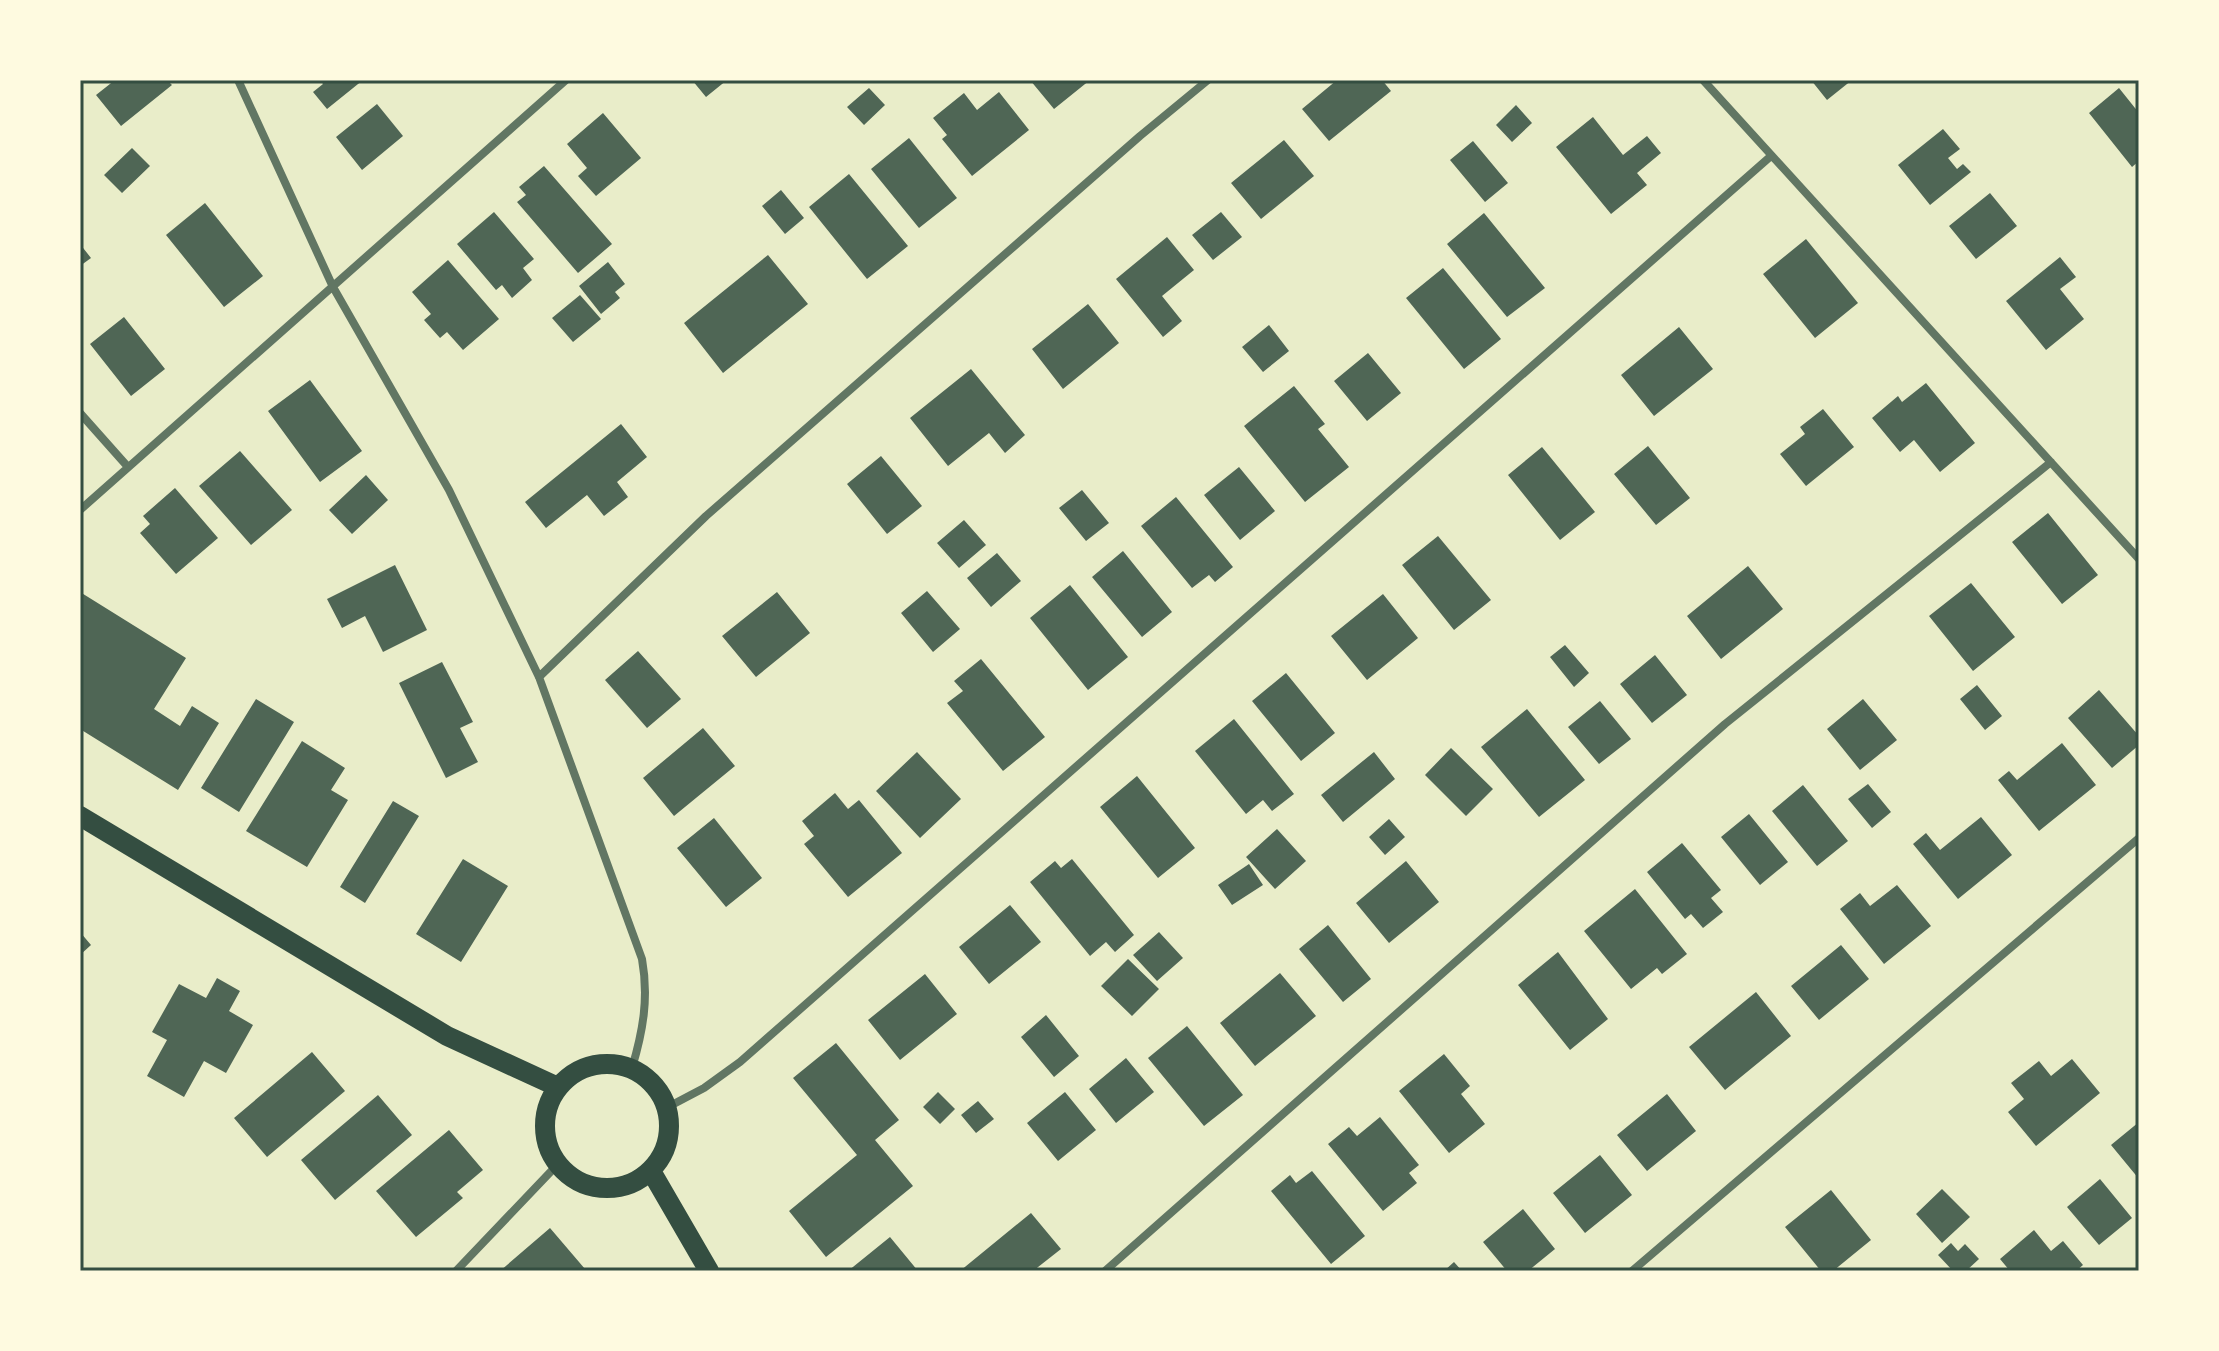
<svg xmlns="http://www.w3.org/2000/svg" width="2219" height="1351" font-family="Mulish,sans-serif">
<rect width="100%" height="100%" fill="#e9edc9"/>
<path fill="#4f6655" d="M115,80H167L172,85L121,126L96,95Z
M320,80H363L327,109L313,92L323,84Z
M692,80H727L706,97Z
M1030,80H1090L1054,109Z
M1337,80H1382L1391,91L1329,141L1302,109Z
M1811,80H1852L1827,100Z
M869,88L885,105L864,125L847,107Z
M2119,88L2139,113V161L2132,167L2089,113Z
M999,92L1029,130L972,176L942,139L947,135L933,118L964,93L977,110Z
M377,104L403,136L362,170L336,137Z
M1516,105L1532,123L1512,142L1496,125Z
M603,113L641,158L596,196L578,176L587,168L567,144Z
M1593,117L1623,155L1647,136L1661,153L1637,173L1647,185L1611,214L1556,147Z
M1943,129L1960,149L1948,158L1957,169L1963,164L1971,172L1930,205L1898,165Z
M909,138L957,198L919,228L871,169Z
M1284,140L1314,176L1261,219L1231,183Z
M1473,141L1508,183L1485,202L1450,160Z
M132,148L150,166L122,193L104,175Z
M544,166L612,244L578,273L517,202L526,195L519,187Z
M849,174L908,246L867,279L809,207Z
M781,190L804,218L785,234L762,206Z
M1990,193L2017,226L1976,259L1949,226Z
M205,203L263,276L224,307L166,235Z
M494,212L534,259L523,268L532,280L512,298L502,285L496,290L457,244Z
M1221,212L1242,237L1213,260L1192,235Z
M1484,213L1545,288L1507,317L1447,244Z
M1167,237L1194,270L1162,296L1182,321L1163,337L1116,279Z
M1806,239L1858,303L1815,338L1763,274Z
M80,244L91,258L80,266Z
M768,255L808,304L723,373L684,323Z
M2060,257L2076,277L2060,289L2084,319L2046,350L2006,301Z
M448,260L499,319L463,350L447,332L440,338L424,320L431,314L412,292Z
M608,262L625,284L615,292L620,298L601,314L579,286Z
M1443,268L1501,339L1464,369L1406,298Z
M580,295L601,319L573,342L552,318Z
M1088,304L1119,343L1063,389L1032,349Z
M124,317L165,369L131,396L90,344Z
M1269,325L1289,351L1263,372L1242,347Z
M1679,327L1713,369L1654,416L1621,375Z
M1368,353L1401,393L1367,421L1334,381Z
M971,369L1025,435L1005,453L989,433L948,466L910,418Z
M310,380L362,451L320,482L268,411Z
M1926,383L1975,443L1940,472L1914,440L1900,452L1872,418L1898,396L1902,402Z
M1294,386L1325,424L1318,429L1349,467L1305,502L1244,426Z
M1823,409L1854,447L1806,486L1780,454L1805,434L1800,427Z
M621,424L647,457L617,482L628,497L604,516L587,495L546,528L525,502Z
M1648,446L1690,498L1656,525L1614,474Z
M1542,447L1595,512L1560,540L1508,475Z
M240,451L292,510L251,545L199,486Z
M881,456L922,506L887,534L847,484Z
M1239,467L1275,511L1240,540L1204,495Z
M366,475L388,500L352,534L329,510Z
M175,488L218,538L176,574L140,533L150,524L143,516Z
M1082,490L1109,523L1086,541L1059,508Z
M1176,497L1233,567L1215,582L1209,575L1192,588L1141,526Z
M2048,513L2098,575L2062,604L2012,542Z
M964,520L986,545L959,568L937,543Z
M1438,536L1491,600L1454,630L1402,565Z
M1123,551L1172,612L1142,637L1092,577Z
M997,553L1021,581L991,607L967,578Z
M395,565L427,630L383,652L365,616L342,628L327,599Z
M1748,566L1783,609L1721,659L1687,616Z
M1971,583L2015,637L1973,671L1929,616Z
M1070,585L1128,657L1088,690L1030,618Z
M927,591L960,629L933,652L901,613Z
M80,592L186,658L154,709L180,726L192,706L219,723L178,790L80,729Z
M777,592L810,633L756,677L722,636Z
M1383,594L1418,638L1367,680L1331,636Z
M1565,645L1589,673L1574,687L1550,657Z
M638,651L681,699L647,728L605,680Z
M1655,655L1687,695L1652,723L1620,684Z
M981,659L1045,737L1003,771L947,703L963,691L954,681Z
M442,662L473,722L460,728L478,762L446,778L399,683Z
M1286,673L1335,733L1301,761L1252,701Z
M1977,685L2002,716L1985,730L1960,699Z
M2099,690L2139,736V745L2112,768L2068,718Z
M256,699L294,722L239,812L201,788Z
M1863,699L1897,740L1860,770L1827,729Z
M1600,701L1631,739L1599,764L1568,727Z
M1527,709L1585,780L1539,817L1481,747Z
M1234,719L1294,794L1272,811L1263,800L1246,814L1195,751Z
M703,728L735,766L674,816L643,778Z
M302,741L345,768L331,790L348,800L307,867L246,831Z
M2062,743L2096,785L2039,831L1998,780L2009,771L2017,780Z
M1451,748L1493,789L1466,816L1425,775Z
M917,752L961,799L920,838L876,791Z
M1374,752L1395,779L1343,822L1321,795Z
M1137,776L1195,848L1158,878L1100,807Z
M1868,784L1891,812L1872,828L1848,799Z
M1803,785L1848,841L1817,866L1772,811Z
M835,793L848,809L859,800L902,853L848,897L804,844L814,836L802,821Z
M393,801L419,816L365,903L340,887Z
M1749,814L1788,862L1760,885L1721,837Z
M1981,817L2012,855L1958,899L1913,844L1926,833L1940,850Z
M714,818L762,878L726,907L677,848Z
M1389,819L1405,837L1385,855L1369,837Z
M1277,829L1306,861L1275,889L1246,857Z
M1682,843L1721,890L1711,898L1723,912L1703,928L1691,914L1685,919L1647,872Z
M463,859L508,886L461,962L416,934Z
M1072,859L1134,935L1115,952L1106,942L1090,956L1030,882L1055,861L1061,868Z
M1406,861L1439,902L1389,943L1356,903Z
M1249,864L1263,885L1232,905L1218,885Z
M1897,885L1931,926L1884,964L1840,909L1860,893L1870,906Z
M1635,889L1687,954L1662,974L1657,968L1631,989L1584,931Z
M1010,905L1041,942L989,984L959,947Z
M1328,925L1371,979L1343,1002L1299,949Z
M80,932L91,945L80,955Z
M1159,932L1183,958L1157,981L1133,955Z
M1841,945L1869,979L1819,1020L1791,986Z
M1558,952L1608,1019L1570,1050L1518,985Z
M1128,959L1159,989L1132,1016L1101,986Z
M1280,973L1316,1016L1255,1066L1220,1023Z
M925,974L957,1014L900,1060L868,1020Z
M217,978L240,991L229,1011L253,1025L226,1073L204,1061L184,1097L147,1076L167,1040L152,1032L179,984L206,998Z
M1756,992L1791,1036L1725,1090L1689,1047Z
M1046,1015L1079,1056L1054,1077L1021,1037Z
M1187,1026L1243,1095L1204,1126L1148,1058Z
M836,1043L899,1120L875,1140L913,1186L826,1257L789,1211L857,1155L793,1078Z
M312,1052L345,1091L267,1157L234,1118Z
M1444,1054L1470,1086L1461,1094L1485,1124L1449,1153L1399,1091Z
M1126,1058L1154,1092L1116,1123L1089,1089Z
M2072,1059L2100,1093L2036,1146L2008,1112L2024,1099L2011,1083L2039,1061L2051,1076Z
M938,1092L955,1109L940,1124L923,1107Z
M1065,1092L1096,1130L1058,1161L1027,1123Z
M1667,1094L1696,1131L1647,1171L1617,1135Z
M378,1095L412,1135L335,1200L301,1160Z
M978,1101L994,1119L976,1133L961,1115Z
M1380,1117L1419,1165L1409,1173L1417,1183L1383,1211L1328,1144L1349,1127L1357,1136Z
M2139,1122V1179L2111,1145Z
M449,1130L483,1170L457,1192L463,1198L416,1237L376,1191Z
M1600,1155L1632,1195L1585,1233L1553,1193Z
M1312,1171L1365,1236L1331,1264L1271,1191L1290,1175L1296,1183Z
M2100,1179L2132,1218L2099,1245L2067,1207Z
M1942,1189L1970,1217L1942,1243L1916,1214Z
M1831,1190L1871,1240L1833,1271H1821L1785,1227Z
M1523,1209L1555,1249L1528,1271H1507L1483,1242Z
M1031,1213L1061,1249L1033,1271H960Z
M550,1228L585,1269L582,1271H500Z
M2034,1230L2051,1251L2063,1241L2083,1265L2076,1271H2010L2000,1259Z
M890,1237L918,1271H848Z
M1951,1243L1958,1251L1965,1244L1979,1259L1966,1271H1953L1938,1255Z
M1454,1262L1462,1271H1444Z"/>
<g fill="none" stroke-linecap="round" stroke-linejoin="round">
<path stroke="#617663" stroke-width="8" d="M238,80L333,287L449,490L539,677L642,959C649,998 643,1031 632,1068
M1703,80L2139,559
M80,413L128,467
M80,510L566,80
M539,677L706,516L1140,136L1208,80
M666,1108L704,1088L740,1062L1771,156
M456,1271L558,1164
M1105,1271L1725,724L2051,462
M1632,1271L2139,838"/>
<path stroke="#344e41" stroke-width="20" d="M80,816L447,1036L558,1087
M545 1126a62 62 0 1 1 124 0a62 62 0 1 1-124 0Z
M651,1171L709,1271"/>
</g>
<rect width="2219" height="1351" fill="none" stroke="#fefae0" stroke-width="164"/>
<rect x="82" y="82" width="2055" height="1187" fill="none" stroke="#344e41" stroke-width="3"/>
</svg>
